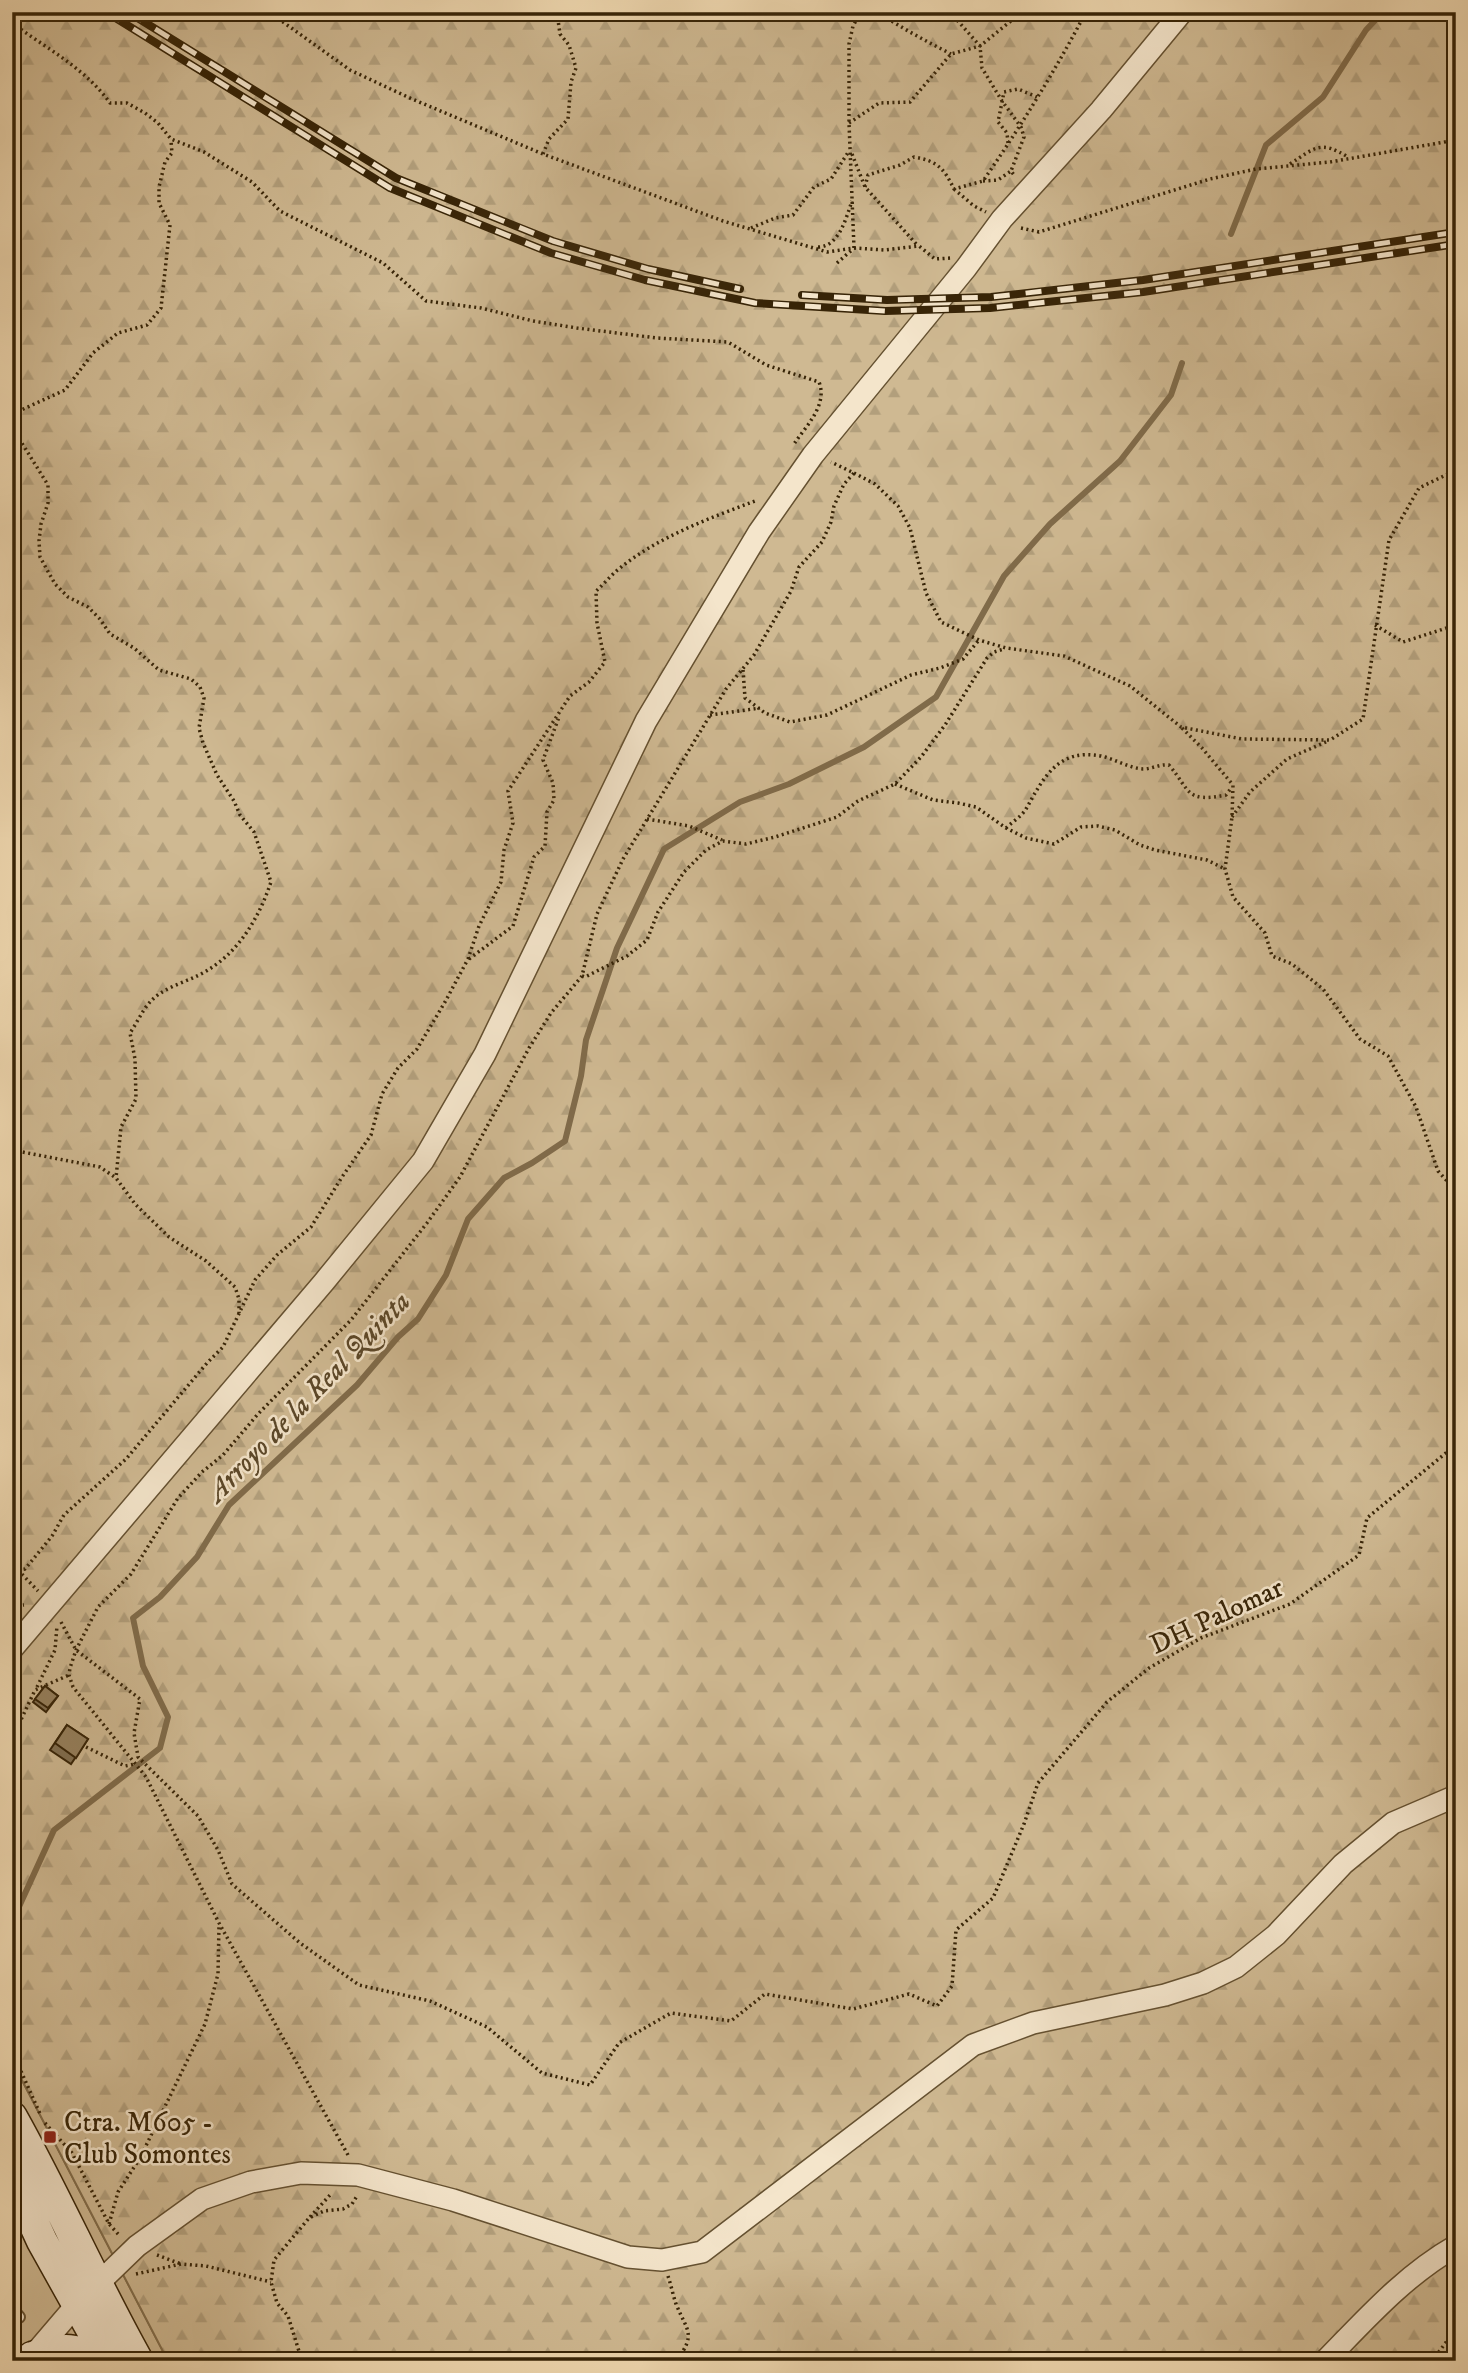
<svg xmlns="http://www.w3.org/2000/svg" width="1468" height="2373" font-family="'IM FELL DW Pica',serif">
<defs>
<pattern id="forest-firs" width="22" height="20" patternUnits="userSpaceOnUse" patternTransform="scale(1.75)"><rect width="22" height="20" fill="#cfb992"/><path d="M5 1l3.5 6h-7zM16 11l3.5 6h-7z" fill="#b29f7c"/></pattern>
</defs>
<rect width="100%" height="100%" fill="#eed7af"/>
<filter id="stains"><feTurbulence type="fractalNoise" baseFrequency=".00286" numOctaves="4"/><feColorMatrix values="0 0 0 0 .2 0 0 0 0 .09 0 0 0 0 .02 0 0 0 .5 -.17"/></filter>
<radialGradient id="worn" r=".72"><stop offset=".6" stop-color="#630" stop-opacity="0"/><stop offset="1" stop-color="#630" stop-opacity=".3"/></radialGradient>
<path fill="#cfb992" stroke="#836e4c" stroke-width="2" d="M12,2061L168,2361H12Z"/>
<path fill="url(#forest-firs)" stroke="#836e4c" stroke-width="2" d="M12,12H1456V2361H168L12,2061Z"/>
<g fill="none" stroke-linecap="round" stroke-linejoin="round">
<path stroke="#806b4a" stroke-width="6" d="M1231,234L1266,145L1323,97L1366,30L1383,12
M12,1922L54,1830L160,1748L168,1717L143,1666L133,1618L160,1597L197,1557L229,1505L357,1385L398,1337L418,1319L446,1275L468,1219L504,1178L532,1163L565,1141L581,1076L586,1040L617,948L664,849L740,802L789,784L864,747L936,697L1004,576L1050,524L1120,461L1171,395L1182,363"/>
<defs>
<path id="lane" d="M12,2309L19,2317"/>
<path id="street" d="M12,1649L324,1282L423,1161L485,1054L646,721L759,532L813,455L966,268L1002,219L1101,110L1182,12
M31,2358L78,2303L137,2246L202,2199L251,2182L301,2173L358,2175L453,2200L628,2257L662,2260L702,2252L973,2045L1033,2023L1165,1995L1203,1983L1236,1967L1276,1935L1343,1864L1393,1823L1456,1796
M1325,2361C1366,2319 1405,2275 1456,2246"/>
<path id="secondary" d="M12,2117C57,2197 93,2281 138,2361
M12,2176L42,2241L109,2361
M32,2357C56,2350 74,2344 95,2361"/>
</defs>
<use href="#lane" stroke="#655131" stroke-width="14"/>
<use href="#street" stroke="#655131" stroke-width="24"/>
<use href="#secondary" stroke="#372407" stroke-width="33"/>
<path stroke="#372407" stroke-width="3.5" stroke-dasharray="2 3.5" stroke-linecap="butt" d="M269,12L350,70L412,99L543,154L723,221L827,252L854,248L884,250L919,246L935,259L951,258
M878,12C901,28 926,41 951,54
M950,12L980,46L982,68L1002,101L1021,127L1024,137L1011,171L1014,175
M12,23C46,48 86,69 110,103H127L145,113L158,123L171,139L204,152L252,182L280,211L383,263L426,301L481,308L533,321L577,328L657,338L728,342L766,365L819,382C828,405 806,426 794,444
M849,123L879,103L910,102L951,54L980,46L1022,12
M1008,143L1007,133L998,122L1004,92L1018,89L1037,97
M543,154L549,139L568,119L571,82L576,68L569,45L560,34L558,20L552,12
M852,154L865,187L918,246
M1290,164C1316,147 1320,140 1348,157
M983,181L998,180L1011,171
M865,187L868,175L900,165L914,157C937,161 944,168 954,189L983,181C1021,126 1055,71 1086,12
M954,189L974,206L986,212
M751,228L775,218L793,215L814,187L831,179L849,151
M1021,228L1039,232L1210,179L1256,169L1330,162L1456,140
M818,247C839,247 846,218 852,201
M854,248L849,123V44L853,26L861,12
M837,263L853,249
M12,411H19L65,390L93,353L118,333L147,325L161,308L170,225L159,203V187L165,162L172,153L171,141
M19,411L20,440L48,485V503L41,524L39,541L40,557L55,584L68,597L88,607L100,619L110,634L134,648L159,670L191,679L200,687L204,698L199,728L203,743L217,775L234,801L240,815L254,832L271,882C258,920 237,956 199,975C183,983 163,988 151,1001C143,1009 137,1023 130,1033L135,1059L136,1099L121,1127L116,1178
M854,473L875,484L898,506L910,528L926,593L941,622L979,640L1006,648L1064,656L1130,686L1181,727L1242,739L1330,740L1363,719L1389,540L1419,488L1454,471L1456,452
M1375,625L1403,642L1456,625
M743,670L745,698L765,713L790,722L827,715L911,675L940,668L963,659L979,640
M710,715L760,708
M1182,728L1202,748L1233,785L1232,817L1225,869L1233,897L1265,933L1272,956L1292,964L1323,989L1360,1039L1388,1056L1416,1107L1438,1171L1456,1191
M895,784L933,800L958,803L976,807L1006,828L1026,838L1054,844L1081,827L1098,826L1115,830L1140,845L1155,850L1207,860L1225,869
M1232,817L1250,792L1287,759L1328,741
M647,819L689,826L722,840
M1006,828C1012,822 1022,816 1026,809C1044,777 1058,748 1101,756C1115,759 1129,768 1143,769C1152,769 1159,764 1169,765C1191,791 1185,803 1226,795L1232,787
M469,959L513,926L534,857L545,846L547,812L554,800L553,783L543,760L559,717
M582,976L585,977L627,956L647,940L658,912L684,872L706,850L723,841L746,844L775,837L837,817L858,801L895,784L921,757L945,725L987,658L994,652L1004,649
M12,1150L100,1167L116,1178L135,1204L169,1237L206,1261L235,1287L239,1299V1313
M12,1561L18,1570L38,1591
M12,1591L18,1570L25,1569L52,1536L64,1515L126,1459L207,1363L223,1347L255,1280L277,1255L311,1227L342,1177L371,1135L382,1094L398,1068L417,1049L445,1002L468,959L479,926L501,882L504,850L513,823L508,791L570,696L589,682L605,662L597,623L596,591C604,584 611,575 620,568C658,537 710,518 755,501
M12,1606L24,1605
M61,1622L76,1650L140,1699L134,1733L138,1757L198,1816L218,1850L232,1884L300,1943L359,1985L430,2001L487,2027L542,2073L590,2085L619,2043L671,2013L731,2021L765,1994L853,2009L909,1994L937,2006L952,1986L956,1930L993,1898L1024,1824L1038,1783L1107,1702L1149,1668L1201,1638L1290,1604L1359,1555L1367,1518L1452,1448H1456
M37,1687L55,1650L57,1626
M12,1739L35,1690L69,1675
M86,1747L125,1766L135,1764
M12,2051L41,2116
M45,2123L72,2153L109,2224L119,2235
M348,2155L219,1923L146,1777L73,1687L69,1675L70,1668L76,1650L98,1607L131,1574L178,1498L202,1472L223,1455L258,1414L351,1320L427,1223L460,1177L529,1048L551,1013L582,976L597,914L623,859L726,689L754,655L791,591L799,567L822,542L831,522L834,506L844,484L854,473L831,462
M310,2217L331,2194
M109,2224L118,2192L140,2158L205,2024L218,1974L219,1925
M157,2255L181,2264
M136,2274L181,2264L206,2266L271,2282
M668,2276C671,2285 673,2295 676,2304C687,2331 697,2334 676,2361
M302,2361L288,2316L277,2303L271,2282L274,2260L309,2218L324,2211L343,2209L352,2204L357,2196
M1019,2361L1028,2356L1030,2361
M1432,2361L1456,2329"/>
<use href="#lane" stroke="#f4e5cb" stroke-width="10"/>
<use href="#street" stroke="#f4e5cb" stroke-width="21"/>
<use href="#secondary" stroke="#f4e5cb" stroke-width="30"/>
<defs>
<path id="rail" d="M106,12L390,188L551,253L645,280L755,303L885,311L990,308L1143,292L1456,244
M128,12L396,178L553,241L648,269L740,289
M802,295L887,300L991,297L1143,280L1456,232"/>
</defs>
<use href="#rail" stroke="#372407" stroke-width="8"/>
<use href="#rail" stroke="#f4e5cb" stroke-width="5" stroke-dasharray="16" stroke-linecap="butt"/>
</g>
<path fill="#816f51" stroke="#372407" stroke-width="2" d="M45,1686L58,1696L46,1712L33,1702Z
M67,1725L88,1739L71,1764L50,1750Z"/>
<path fill="#96815e" stroke="#372407" stroke-width="2" d="M45,1686L58,1696L48,1708L35,1699Z
M67,1725L88,1739L76,1758L55,1743Z"/>
<rect fill="#8f2418" stroke="#f4e5cb" stroke-width="2.5" x="43" y="2130" width="14" height="14" rx="3.5"/>
<g text-anchor="middle" stroke-width="5" stroke-linejoin="round" paint-order="stroke">
<g font-size="28" fill="#372407" stroke="#f4e5cb">
<text transform="translate(1216 1615) rotate(-25)" y="10">DH Palomar</text>
</g>
<g font-size="28" fill="#372407" stroke="#f4e5cb" text-anchor="start">
<text x="64" y="2131">Ctra. M605 -<tspan x="64" dy="32">Club Somontes</tspan></text>
</g>
<g font-size="30" font-style="italic" fill="#5b4728" stroke="#f4e5cb">
<text transform="translate(308 1396) rotate(-46)" y="10">Arroyo de la Real Quinta</text>
</g>
</g>
<rect width="1468" height="2373" fill="none" stroke="#eed7af" stroke-width="42"/>
<rect x="14" y="14" width="1440" height="2345" fill="none" stroke="#372407" stroke-width="3.5"/>
<rect x="21" y="21" width="1426" height="2331" fill="none" stroke="#372407" stroke-width="2"/>
<rect width="100%" height="100%" filter="url(#stains)"/>
<rect width="100%" height="100%" fill="url(#worn)"/>
</svg>
